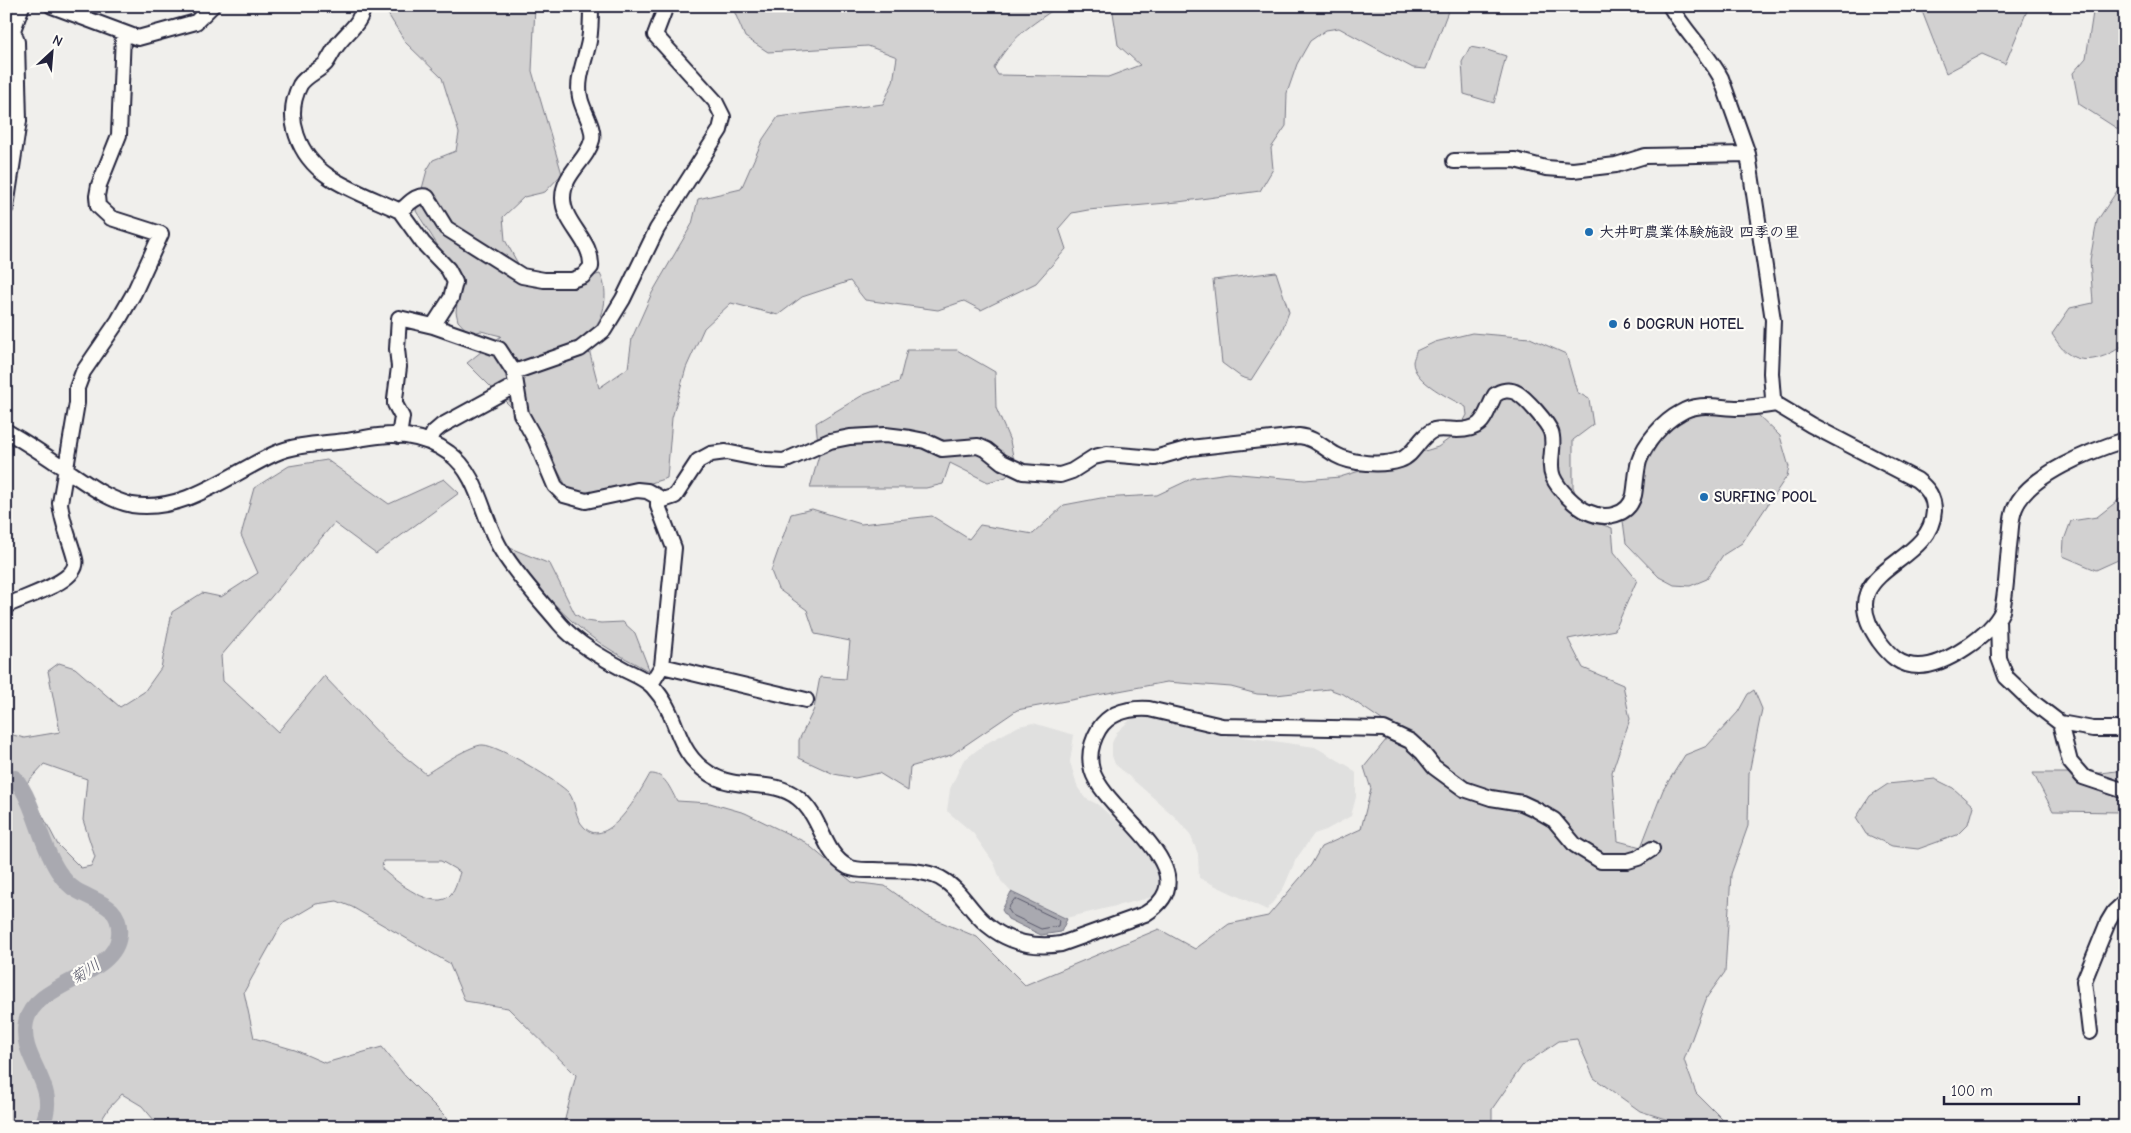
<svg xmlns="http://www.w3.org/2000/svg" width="2131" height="1133" font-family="'Comic Neue','Klee One',sans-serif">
<rect width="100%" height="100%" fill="#f0efec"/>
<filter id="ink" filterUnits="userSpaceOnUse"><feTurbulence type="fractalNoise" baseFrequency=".02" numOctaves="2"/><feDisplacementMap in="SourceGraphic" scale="10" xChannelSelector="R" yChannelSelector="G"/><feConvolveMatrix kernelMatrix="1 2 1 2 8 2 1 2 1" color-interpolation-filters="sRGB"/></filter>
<g filter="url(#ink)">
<path fill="#e0e0df" d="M1147,712L1183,718L1224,734L1315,747L1350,767L1356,773V797L1351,816L1326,830L1314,834L1296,859L1284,887L1267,910L1199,878L1198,854L1190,834L1174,816L1115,764L1112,756V743L1117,732L1131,719Z
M1033,723L1074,735L1070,762L1078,788L1085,798L1097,804L1152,852L1161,881L1157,892L1153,897L1066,918L1011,892L1001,881L994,863L973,833L947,811L950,789L963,761L985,744L1019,726Z"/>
<path fill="#d2d1d1" stroke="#7a7a86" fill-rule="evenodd" d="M383,6H535L532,71L562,174L545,192L524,197L503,217L505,240L522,271L557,285L600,274C610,291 605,326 585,334L599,388L628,368L632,338L652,293L692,224L698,199L741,189L763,139L778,117L883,104L893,82L897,57L868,46L768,52L745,37L732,6H1059C1031,25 1011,37 994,68L998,75L1108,77L1140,65L1118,45L1112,6H1450L1426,69L1413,68L1339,28L1326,30L1310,41L1297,64L1287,93L1286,126L1271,148L1273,169L1260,191L1178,202L1088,210L1072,213L1059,228L1066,249L1036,283L981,310L964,301L938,310L865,300L850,281L802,297L778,315L731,303L704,328L686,368L672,418L667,478L577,506L551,458L514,410L467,363L501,336L481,331L470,334L458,321L456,312L460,281L416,211L427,170L433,160L456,151L459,133L442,78L406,43Z
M1920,6H2029L2005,64L1982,54L1946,73Z
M2094,6H2125L2123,70L2125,136L2124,133L2079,104L2073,73L2086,58Z
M1470,47L1487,50L1506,56L1494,103L1464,94L1462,62Z
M2125,179V344C2109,356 2085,367 2067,353C2061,349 2056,340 2052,334L2070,308L2093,303L2090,260L2097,221Z
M1276,272L1289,312L1281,333L1251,380L1241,377L1222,363L1213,280Z
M1472,333L1530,338L1566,354L1577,392L1589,399L1593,425L1573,440V487L1585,519L1612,528L1614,552L1637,580L1615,630L1568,639L1583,668L1623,685L1630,719L1612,772L1618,841L1641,847L1663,790L1685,755L1707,746L1738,712L1748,694L1754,690L1762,709L1749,773L1748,826L1731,874L1725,972L1707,997L1684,1060L1696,1093L1730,1127H1678L1675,1122L1640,1111L1594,1078L1577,1039L1559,1041L1522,1066L1492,1109V1127H563L576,1075L508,1008L465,1001L449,963L352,907L337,901L316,904L282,924L244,992L254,1038L295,1050L325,1063L382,1047L405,1076L456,1127H160L142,1106L122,1094L109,1108L97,1127H6V733L24,738L60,732L48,671L59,663L75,668L120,707L144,692L161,668L172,612L202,593L221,597L258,573L241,535L254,488L289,466L327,460L389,504L444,479L459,493L376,554L334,523L221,656L223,681L278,732L324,676L388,743L426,774C437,767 472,744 483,745C498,745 559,782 569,793C576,802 574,817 584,827C608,852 641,790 650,774C665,773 670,789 677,801L710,803L745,813L805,842L852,882L885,886L927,916L977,937L1025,985L1159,929L1195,949L1229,924L1268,916L1311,865L1321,847L1361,829L1371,789L1364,767L1395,729L1345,695L1329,689L1276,695L1257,694L1231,687L1167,682L1017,710L951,755L910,767L908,791L879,773L855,778L834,774L799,758V740L814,709L820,677L846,679L850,641L815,634L807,610L778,589L771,571L791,514L812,509L861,524L932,516L969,539L980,525L1033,534L1064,505L1101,498L1157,495L1193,478L1229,473L1305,480L1340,477L1438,447L1457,433L1467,415L1466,407C1452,399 1413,382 1413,362C1413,359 1416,354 1416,351L1435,342ZM44,764L87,779L83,820L95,857L91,866L81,868L58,845L26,784ZM383,861H441L460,872C458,879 455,889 451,894C436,914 394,880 382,869Z
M907,350H957L995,372L996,408L1010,441L1015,466L1006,477L988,482L950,463L943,484L926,488H810L819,455L816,423L863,395L899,382Z
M1754,411L1780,436L1789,467L1787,476L1742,543L1723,555L1707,579L1690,586L1674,585L1659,577L1626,543L1623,521L1646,464L1665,432L1682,418L1703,413Z
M2125,495V561L2118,560L2096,570L2063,556L2064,540L2071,521L2097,517Z
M510,548L550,564L575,614L586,621L601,623L623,622L635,633L650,672C635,663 618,655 603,645C566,621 534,584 510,548Z
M2125,770V810L2120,812L2053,811L2033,773H2100Z
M1935,779L1953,788L1973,806L1968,824L1957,835L1918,849L1892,846L1866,834L1856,818L1870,796L1888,784Z"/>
<path fill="#a9a9b0" stroke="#737381" d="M1011,892L1067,919L1061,932L1041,935L1008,919L1002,910Z"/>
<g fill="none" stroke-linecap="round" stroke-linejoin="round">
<path stroke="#58586a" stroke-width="1" d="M1015,899L1059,920L1058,926L1041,929L1012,915L1008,909Z"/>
<path stroke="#a9a9b0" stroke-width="16" d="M15,778C36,805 39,842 58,871C62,877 69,886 76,890C96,902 122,905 119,935C116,977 34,982 26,1022C18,1061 63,1085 41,1127"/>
<defs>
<path id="minor" d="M52,6L138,38L196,22L212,6
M363,6C362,24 345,33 336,47C332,52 330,58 326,63C318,72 306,75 300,85C283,118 299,156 328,176C346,189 379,201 400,211C408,205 417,193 427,197L446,228L522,276L544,280H572L583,276L591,267C593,241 563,224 563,198C563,173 587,161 592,140C595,127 582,110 580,97C576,79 586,58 589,41C591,29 591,18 591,6
M1670,6C1685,32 1707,52 1721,78L1748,154L1773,320L1771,373L1773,398L1776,404L1811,425L1917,480C1928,489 1934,496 1934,511C1931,568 1828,568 1879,641C1890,656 1900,666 1919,666C1945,666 1991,635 2002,611C2007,587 2007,562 2010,538C2011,528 2011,517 2015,508C2028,475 2093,450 2125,440
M6,32L13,30L22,6
M1454,161L1515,160L1546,168L1573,170L1616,165L1645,156L1748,154
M6,207L19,121L17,42L13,30
M400,211L423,243L448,269L455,282L451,298L433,326
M514,372L580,349L604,330L623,299L657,229L720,130L723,117L715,101L655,35L666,6
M6,431C27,443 48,457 68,471C88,484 108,500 132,505C184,513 230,474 274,454C296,444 322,444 346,441C365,438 386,433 406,436C420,438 437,444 449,453C480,475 482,520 502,551C518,577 541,601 560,624C577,644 603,658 625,670C635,675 646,679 653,687C681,717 673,751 710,774C738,792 772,777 798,798C823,818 822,853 848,867C857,871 865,870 874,870C896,871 920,868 940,878C957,887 965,902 977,915C1000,940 1029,949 1061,944L1145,914C1214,872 1104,813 1092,770C1088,756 1092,741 1099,729C1110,712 1130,708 1149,709L1222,726L1384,729L1410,741L1422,752L1434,767L1464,789L1491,798L1522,803L1535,809L1554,820L1575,845L1601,861H1628L1638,858L1652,849
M399,436L402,417L395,404V399L399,367L397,349L399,318L433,326L499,349L514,372L521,414L536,441L555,486L564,495L586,501L637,490L647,491L658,497
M429,442L434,432L441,426L516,385
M6,606C22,597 81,582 75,559C70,540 62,523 60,503L77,403V388L83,372L118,321L134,293L161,234L111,218L98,206L97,196L99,185L119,135L123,34
M1998,619L1999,658L2006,677L2030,700L2060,723L2093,729H2125
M662,666L806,700
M651,684L662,666L674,548L658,506V497L663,500L675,496L698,461L711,454L726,452L766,460L784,461L830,441L850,437L885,435L910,438L925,441L942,449L978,446L987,450L1002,462L1023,472L1060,475L1072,471L1094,457L1107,454L1155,458L1190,448L1299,436C1314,437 1323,448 1336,455C1352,464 1382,466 1400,460C1415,455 1419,436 1434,430C1441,428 1449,430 1457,430C1486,430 1484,415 1495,395C1501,390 1510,389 1517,393C1526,398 1548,423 1551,432C1556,446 1547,463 1553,477C1558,489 1576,507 1588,512C1605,520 1629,516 1634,495C1636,484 1636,472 1639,461C1645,443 1663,422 1680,413C1699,401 1718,408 1739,408C1751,408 1764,406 1776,404
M2060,723L2070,762L2083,777L2125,791
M2090,1032L2084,981L2108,922L2114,912L2125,902"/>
</defs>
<use href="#minor" stroke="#22223b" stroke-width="18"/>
<use href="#minor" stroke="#fdfcf7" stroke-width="14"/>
</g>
</g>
<g fill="#1f6fb2" stroke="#fdfcf7" stroke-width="2">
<circle cx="1589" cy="232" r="5"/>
<circle cx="1613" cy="324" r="5"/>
<circle cx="1704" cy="497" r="5"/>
</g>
<g text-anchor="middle" stroke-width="4.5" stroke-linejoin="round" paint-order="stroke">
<g font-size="15" font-weight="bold" fill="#22223b" stroke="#fdfcf7" text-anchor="start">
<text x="1599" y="237">大井町農業体験施設 四季の里</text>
<text x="1623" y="329">6 DOGRUN HOTEL</text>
<text x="1714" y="502">SURFING POOL</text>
</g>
<g font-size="16" font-style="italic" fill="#58586a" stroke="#fdfcf7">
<text transform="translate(85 971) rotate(-34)" y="6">菊川</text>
</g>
</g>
<rect width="2131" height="1133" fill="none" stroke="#fdfcf7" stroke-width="25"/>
<rect x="12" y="12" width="2106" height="1108" fill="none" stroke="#22223b" stroke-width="2" filter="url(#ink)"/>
<g transform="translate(52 52) rotate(26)" stroke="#fdfcf7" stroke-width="4" paint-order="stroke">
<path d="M0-4L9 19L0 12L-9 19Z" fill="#22223b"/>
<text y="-8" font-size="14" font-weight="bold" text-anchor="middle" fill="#22223b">N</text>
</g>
<path d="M1944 1096v8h135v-8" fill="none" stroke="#22223b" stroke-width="2.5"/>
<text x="1951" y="1096" font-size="15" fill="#22223b" stroke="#fdfcf7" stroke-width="4" paint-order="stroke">100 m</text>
</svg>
